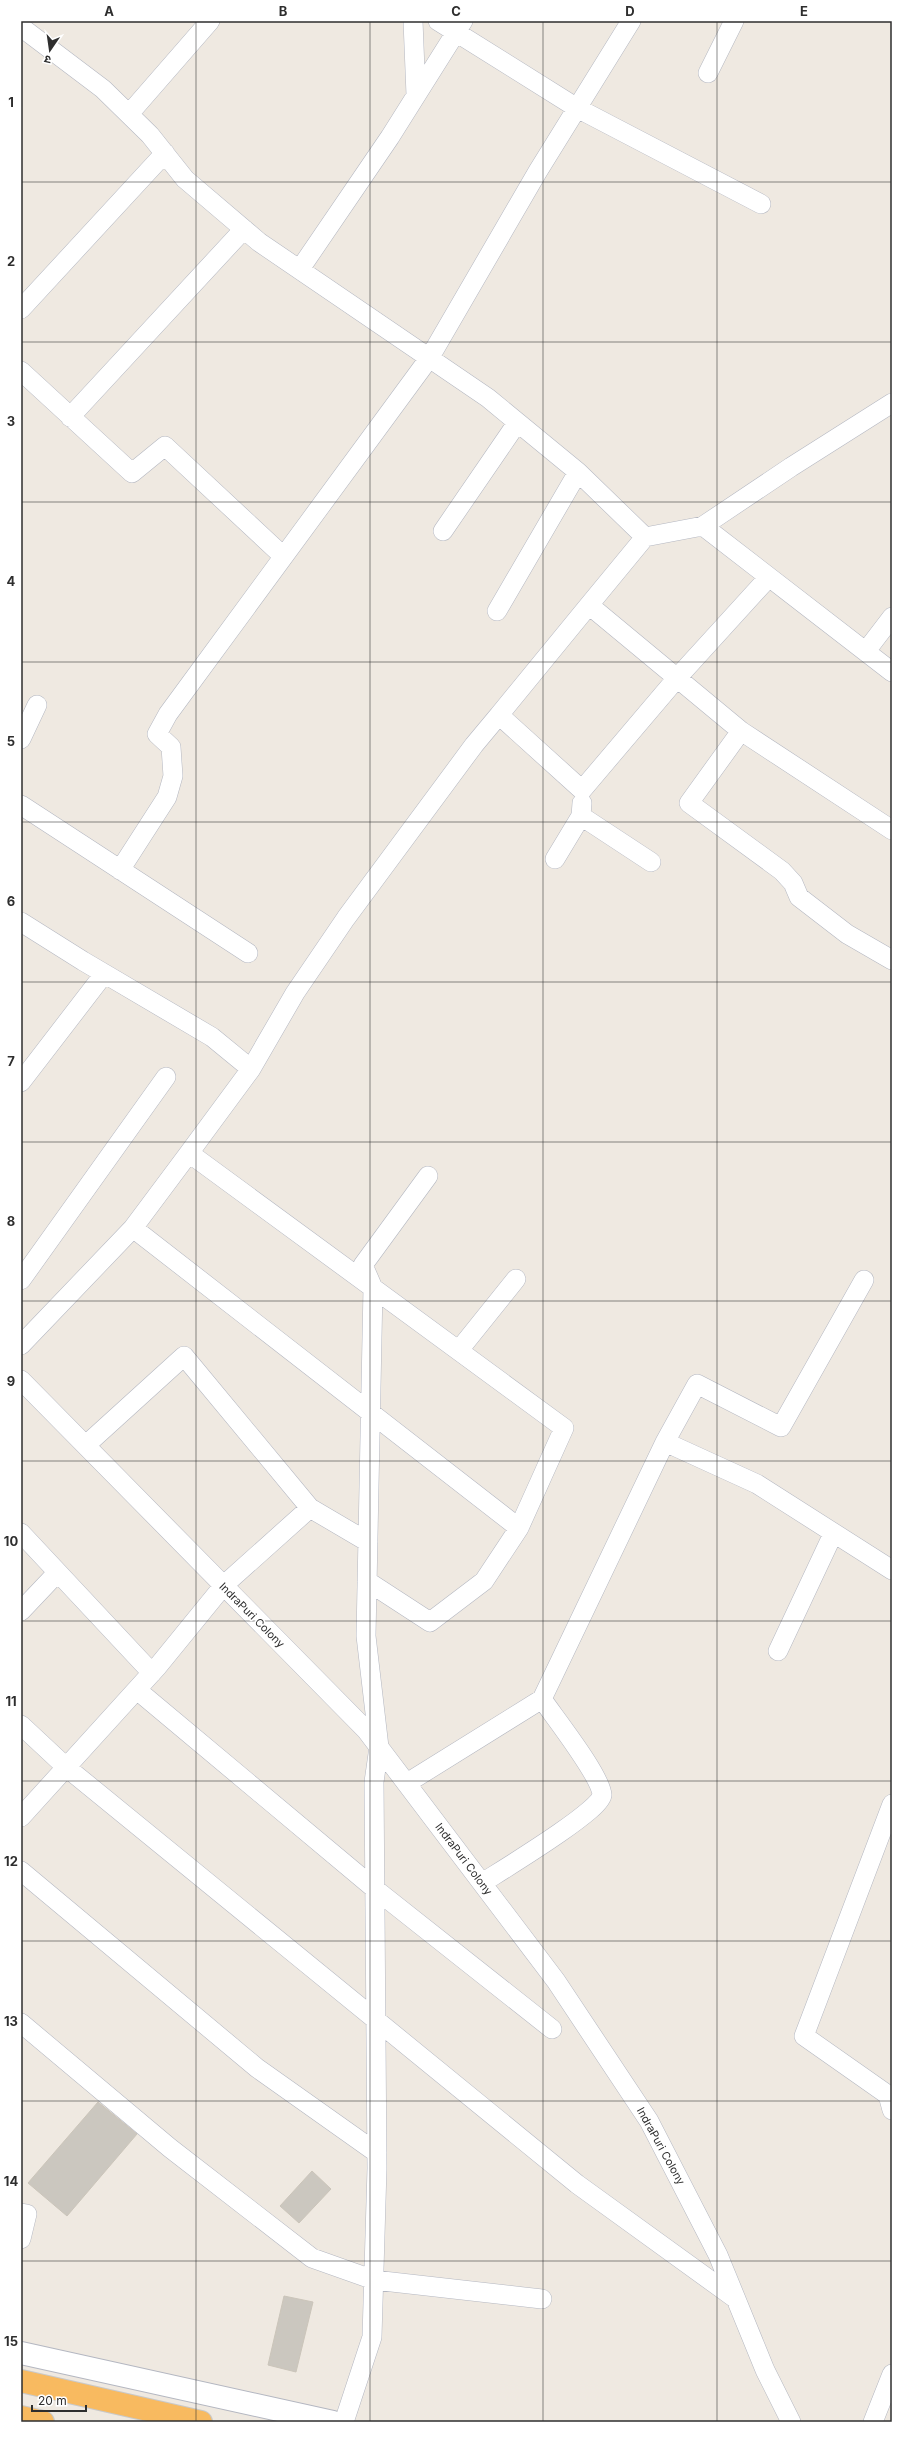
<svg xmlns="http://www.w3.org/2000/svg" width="913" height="2443" font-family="Inter,'Noto Sans Devanagari',sans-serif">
<rect width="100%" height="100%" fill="#efe9e1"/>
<path fill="#cbc7bf" stroke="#cbc5ba" d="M98,2102L137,2134L67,2216L28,2183Z
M312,2171L331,2189L299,2223L280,2206Z
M284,2296L313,2302L296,2372L268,2365Z"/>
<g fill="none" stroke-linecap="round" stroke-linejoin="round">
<defs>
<path id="minor" d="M413,21L416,95
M438,21L577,108L761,204
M21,27L103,89L150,135L185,179L259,242L488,398L578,472L645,537L703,526L892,672
M708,73L734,21
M129,114L210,21
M300,269L390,137L463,21
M21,309L165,153
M21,371L132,473L165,446L283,556
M70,417L244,229
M703,526L791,467L892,403
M443,531L517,423
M645,537L589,605L741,731L892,830
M497,611L578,472
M866,651L892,617
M499,715L589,605
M741,731L689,803L782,871L793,883L799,897L847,934L892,960
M21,739L37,705
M21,805L248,953
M581,816L651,862
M555,859L581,816L582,803
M120,870L167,797L173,776L171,747L157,734L168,714L430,357L538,171L631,21
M21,922L83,961L212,1037L251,1069L189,1153L564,1428L519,1528L133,1228L189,1153
M251,1069L295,993L346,918L474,745L499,715L582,790L677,678L769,577
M21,1082L104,974
M21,1280L166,1077
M21,1345L133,1228
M459,1350L516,1279
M21,1380L366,1730L556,1981L649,2121L718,2255L765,2370L791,2422
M665,1442L757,1484L892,1570
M86,1445L184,1356L310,1508L368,1542
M21,1533L152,1673
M367,1581L430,1622L484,1581L519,1528
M21,1611L57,1573
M778,1651L833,1534
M137,1690L375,1889L552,2029
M21,1725L66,1767L577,2184L736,2299
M407,1783L542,1699L665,1442L697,1384L781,1427L864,1280
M892,1804L804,2036L888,2095L892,2110
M21,1817L158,1666L224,1585L310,1508
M21,1871L257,2068L377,2153
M482,1883C499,1872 602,1810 602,1795C601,1776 555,1718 542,1699
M21,2023L170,2148L312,2258L374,2280L542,2299
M21,2213L27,2214L21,2239
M344,2422L372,2337L377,2168L374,1782L379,1747L366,1636L373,1288L363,1265L428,1176
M873,2422L892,2374"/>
<path id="tertiary" d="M21,2353L333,2422"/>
<path id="trunk" d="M21,2381L201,2422
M21,2417L43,2422"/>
</defs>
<use href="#minor" stroke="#b4b7c1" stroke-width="20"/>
<use href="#tertiary" stroke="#b4b7c1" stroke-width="24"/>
<use href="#trunk" stroke="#c9c9c9" stroke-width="24"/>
<use href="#minor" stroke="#fff" stroke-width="19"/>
<use href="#tertiary" stroke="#fff" stroke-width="22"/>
<use href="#trunk" stroke="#f8ba60" stroke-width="22"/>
</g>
<path fill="none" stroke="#2e2e2e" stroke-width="1" stroke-opacity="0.55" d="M196,21V2422M370,21V2422M543,21V2422M717,21V2422M21,182H892M21,342H892M21,502H892M21,662H892M21,822H892M21,982H892M21,1142H892M21,1301H892M21,1461H892M21,1621H892M21,1781H892M21,1941H892M21,2101H892M21,2261H892"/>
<g text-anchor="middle" stroke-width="3" stroke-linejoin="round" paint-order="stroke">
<g font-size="11" fill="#2e2e2e" stroke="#fff">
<text transform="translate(252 1615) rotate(45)" y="4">IndraPuri Colony</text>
<text transform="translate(464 1859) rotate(53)" y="4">IndraPuri Colony</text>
<text transform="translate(661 2146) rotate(61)" y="4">IndraPuri Colony</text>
</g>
</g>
<rect width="913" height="2443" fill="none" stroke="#ffffff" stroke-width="44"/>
<g transform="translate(50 50) rotate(193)" stroke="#ffffff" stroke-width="3" paint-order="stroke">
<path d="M0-3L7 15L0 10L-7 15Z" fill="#2e2e2e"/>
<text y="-6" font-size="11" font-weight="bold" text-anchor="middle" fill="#2e2e2e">उ</text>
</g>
<path d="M32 2405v6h54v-6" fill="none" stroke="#2e2e2e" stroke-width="2"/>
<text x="38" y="2405" font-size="12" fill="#2e2e2e" stroke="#ffffff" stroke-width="3" paint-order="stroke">20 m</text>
<rect x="22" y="22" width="869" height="2399" fill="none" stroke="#2e2e2e" stroke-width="1.5"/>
<g font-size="13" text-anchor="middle" font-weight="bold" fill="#2e2e2e">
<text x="109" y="16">A</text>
<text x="283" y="16">B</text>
<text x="456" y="16">C</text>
<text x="630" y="16">D</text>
<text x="804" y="16">E</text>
<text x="11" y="107">1</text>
<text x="11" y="266">2</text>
<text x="11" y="426">3</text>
<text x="11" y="586">4</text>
<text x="11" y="746">5</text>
<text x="11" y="906">6</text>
<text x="11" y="1066">7</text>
<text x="11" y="1226">8</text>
<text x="11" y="1386">9</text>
<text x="11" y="1546">10</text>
<text x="11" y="1706">11</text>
<text x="11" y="1866">12</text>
<text x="11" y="2026">13</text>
<text x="11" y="2186">14</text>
<text x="11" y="2346">15</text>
</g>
</svg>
